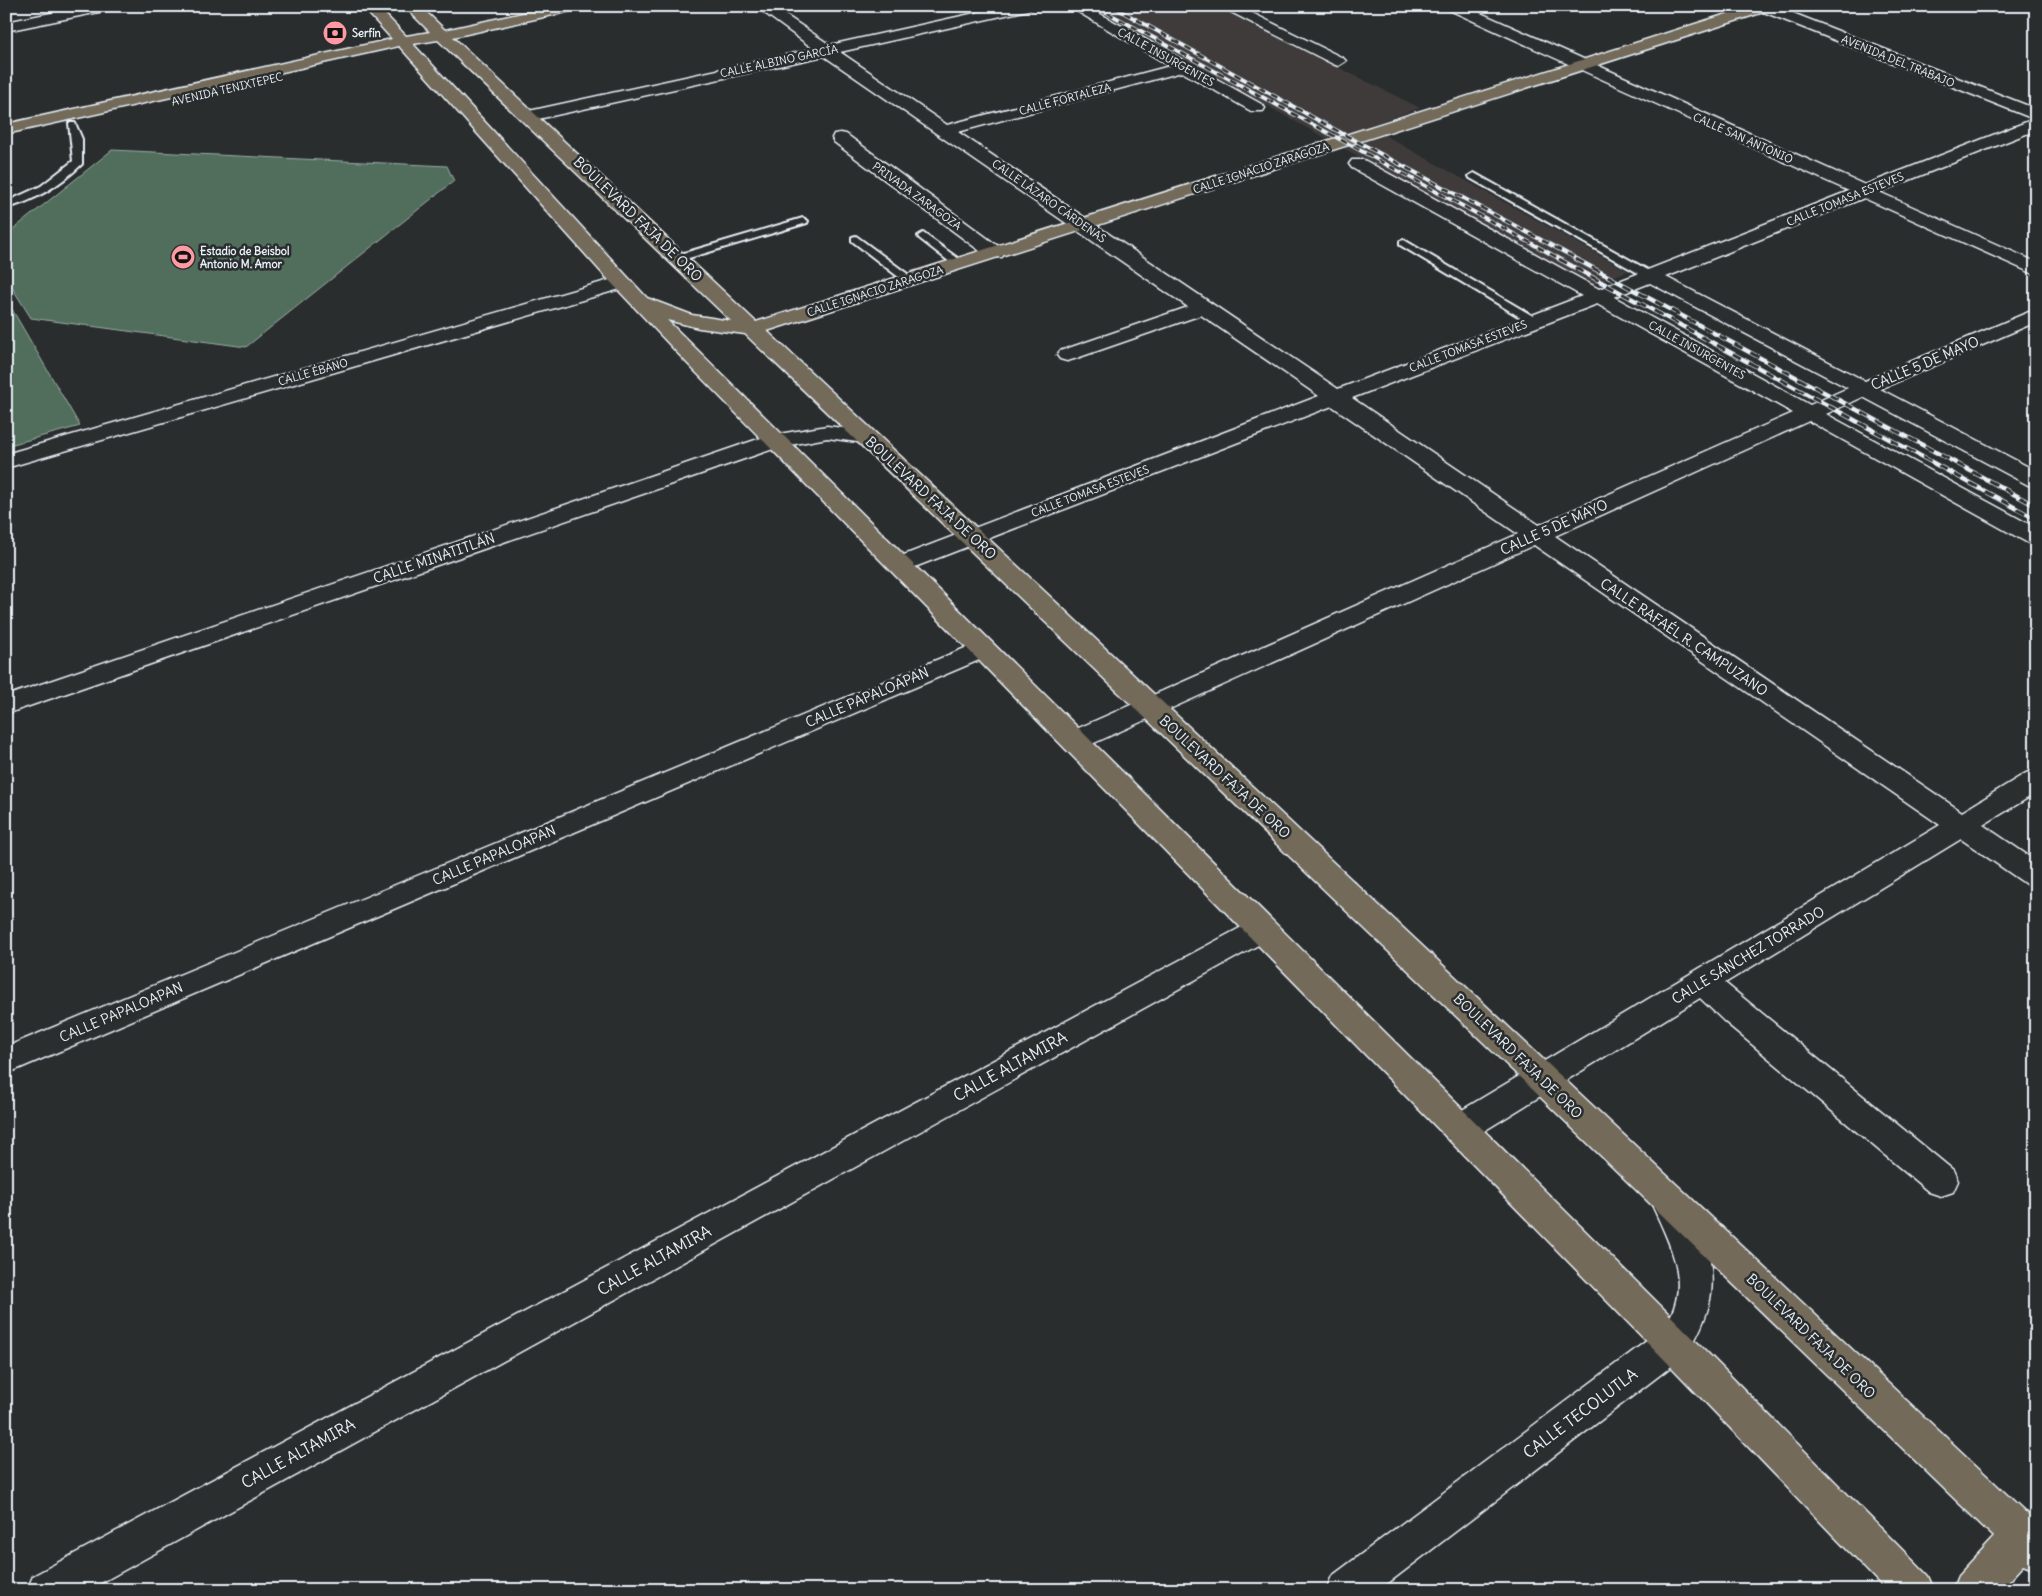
<svg xmlns="http://www.w3.org/2000/svg" width="2042" height="1596" font-family="Delius,sans-serif">
<rect width="100%" height="100%" fill="#2a2d2e"/>
<filter id="ink" filterUnits="userSpaceOnUse"><feTurbulence type="fractalNoise" baseFrequency=".02" numOctaves="2"/><feDisplacementMap in="SourceGraphic" scale="10" xChannelSelector="R" yChannelSelector="G"/><feConvolveMatrix kernelMatrix="1 2 1 2 8 2 1 2 1" color-interpolation-filters="sRGB"/></filter>
<g filter="url(#ink)">
<path fill="#3f3b3b" d="M1087,6H1215L1420,108L1368,126L1628,271L1591,285Z"/>
<path fill="#516d5c" stroke="#9cafaa" d="M112,150L447,166L454,181L246,347L31,318L6,278V235Z
M6,299L80,426L6,446Z"/>
<g fill="none" stroke-linecap="round" stroke-linejoin="round">
<defs>
<path id="service" d="M69,123H75L82,139V164C60,185 35,201 6,208V202L41,186L73,161Z
M1474,173L1655,274L1657,276L1655,278H1647L1470,178L1469,176Z
M803,218L808,221L807,223L682,260H674L672,258L674,256Z
M923,233L963,262V266H955L919,238L918,236Z
M856,236L913,278V282H905L852,241V237Z
M1404,240L1538,319L1540,321L1534,324L1530,323L1400,245V241Z"/>
<path id="minor" d="M86,6H116L109,10L6,31V22Z
M755,6H772L830,45L1007,6H1035L1028,10L840,52L947,125L1170,66L1068,6H1086L1263,105L1265,108L1263,111H1251L1182,72L958,132L1338,389L1582,296L1352,168L1349,164L1352,160H1364L1599,289L1849,191L1447,9L1445,6H1465L1865,185L2034,119L1756,9L1754,6H1775L2036,109V130L1879,192L2036,262V275L1864,198L1666,277L1865,381L2036,309V322L1880,389L2036,471V487L2028,485L1863,397L1826,414L2036,528V545L2028,543L1809,421L1555,536L1962,812L2026,773L2036,770V793L1983,825L2036,861V887L2026,884L1961,839L1725,983L1953,1170L1958,1181L1953,1192L1941,1196L1929,1192L1724,1021L1700,998L1471,1139L1459,1143L1447,1139L1443,1129L1447,1119L1940,825L1534,545L1083,748L1074,750L1065,748L1061,741L1065,734L1518,534L1332,406L907,570L899,572L891,570L887,565L891,560L1319,396L1201,315L1074,359L1067,361L1060,359L1057,355L1060,351L1188,307L824,56L529,121L521,116L529,111L814,49ZM1650,283L1848,388L1810,405L1614,297ZM1597,304L1793,413L1539,525L1352,398Z
M1219,6H1238L1343,58L1346,61L1338,66L1333,64Z
M840,133L846,134L1002,249L1004,253L1002,257H988L834,142L832,138L834,134Z
M620,277L627,279L630,283L627,287L6,468V454Z
M827,426L873,432L876,437L873,442L865,443L827,438L779,447L6,714V696L767,436Z
M982,641L991,643L995,649L991,655L6,1074V1047Z
M1261,918L1271,922L1276,930L1271,938L88,1590H27L33,1576L1251,922Z
M1670,1192C1686,1198 1691,1210 1698,1225C1721,1276 1714,1310 1686,1355L1379,1590H1326L1332,1576L1660,1331C1664,1325 1668,1320 1671,1315C1689,1278 1668,1240 1653,1207L1658,1196Z"/>
<path id="primary" d="M362,6H377L406,36L430,32L404,6H420L445,30L555,6H583L576,10L453,37L756,322L1752,6H1775L1773,9L767,331L2036,1522V1570L2023,1565L2000,1590H1952L1958,1576L1994,1537L1532,1089L745,334L699,328L667,320L1686,1331L1928,1576L1934,1590H1886L1660,1355L686,362L604,275L399,46L6,134V124L392,39ZM438,40L731,321L692,315L647,298L413,44Z"/>
</defs>
<use href="#service" stroke="#e8f1f8" stroke-width="4"/>
<use href="#minor" stroke="#e8f1f8" stroke-width="3"/>
<use href="#primary" stroke="#e8f1f8" stroke-width="3"/>
<use href="#service" fill="#2a2d2e" fill-rule="evenodd"/>
<use href="#minor" fill="#2a2d2e" fill-rule="evenodd"/>
<use href="#primary" fill="#736b5a" fill-rule="evenodd"/>
<defs>
<path id="rail-far1" d="M1095,6L1562,260
M1112,6L1332,128L1579,260"/>
<path id="rail" d="M1559,259L2036,519
M1576,259L2036,506"/>
</defs>
<use href="#rail-far1" stroke="#e8f1f8" stroke-width="4"/>
<use href="#rail" stroke="#e8f1f8" stroke-width="4.5"/>
<use href="#rail-far1" stroke="#2a2d2e" stroke-width="2.5" stroke-dasharray="7" stroke-linecap="butt"/>
<use href="#rail" stroke="#2a2d2e" stroke-width="3" stroke-dasharray="9" stroke-linecap="butt"/>
</g>
</g>
<defs>
<symbol id="bank-disc" viewBox="-11 -11 22 22"><circle r="9.5" fill="#ff9aa2" stroke="#2a2d2e"/><path d="M-6-4H6V4H-6ZM0-2.3a2.3 2.3 0 1 0 0 4.6a2.3 2.3 0 1 0 0-4.6Z" fill="#111"/></symbol>
<symbol id="stadium-disc" viewBox="-11 -11 22 22"><circle r="9.5" fill="#ff9aa2" stroke="#2a2d2e"/><path d="M0-5a6.5 5 0 1 0 0 10a6.5 5 0 1 0 0-10ZM-3.5-1.8h7v3.6h-7Z" fill="#111"/></symbol>
</defs>
<g fill-rule="evenodd">
<use href="#bank-disc" x="321" y="19" width="28" height="28"/>
<use href="#stadium-disc" x="169" y="243" width="28" height="28"/>
</g>
<g text-anchor="middle" stroke-width="5" stroke-linejoin="round" paint-order="stroke">
<g font-size="11" font-weight="bold" fill="#e8f1f8" stroke="#2a2d2e" text-anchor="start">
<text x="352" y="37">Serfín</text>
<text x="200" y="255">Estadio de Beisbol<tspan x="200" dy="13">Antonio M. Amor</tspan></text>
</g>
<g font-size="11" fill="#e8f1f8" stroke="#2a2d2e">
<text transform="translate(1166 57) rotate(29)" y="4">CALLE INSURGENTES</text>
<text transform="translate(779 61) rotate(-12)" y="4">CALLE ALBINO GARCÍA</text>
<text transform="translate(1898 61) rotate(22)" y="4">AVENIDA DEL TRABAJO</text>
<text transform="translate(227 89) rotate(-13)" y="4">AVENIDA TENIXTEPEC</text>
<text transform="translate(1065 99) rotate(-15)" y="4">CALLE FORTALEZA</text>
<text transform="translate(1743 138) rotate(24)" y="4">CALLE SAN ANTONIO</text>
<text transform="translate(1261 168) rotate(-18)" y="4">CALLE IGNACIO ZARAGOZA</text>
<text transform="translate(917 196) rotate(36)" y="4">PRIVADA ZARAGOZA</text>
<text transform="translate(1845 199) rotate(-22)" y="4">CALLE TOMASA ESTEVES</text>
<text transform="translate(1049 201) rotate(35)" y="4">CALLE LÁZARO CÁRDENAS</text>
<text transform="translate(875 291) rotate(-18)" y="4">CALLE IGNACIO ZARAGOZA</text>
<text transform="translate(1468 346) rotate(-21)" y="4">CALLE TOMASA ESTEVES</text>
<text transform="translate(1697 350) rotate(29)" y="4">CALLE INSURGENTES</text>
<text transform="translate(313 372) rotate(-16)" y="4">CALLE ÉBANO</text>
<text transform="translate(1090 491) rotate(-21)" y="4">CALLE TOMASA ESTEVES</text>
</g>
<g font-size="14" fill="#e8f1f8" stroke="#2a2d2e">
<text transform="translate(638 219) rotate(44)" y="5">BOULEVARD FAJA DE ORO</text>
<text transform="translate(1925 363) rotate(-23)" y="5">CALLE 5 DE MAYO</text>
<text transform="translate(931 498) rotate(43)" y="5">BOULEVARD FAJA DE ORO</text>
<text transform="translate(1554 527) rotate(-24)" y="5">CALLE 5 DE MAYO</text>
<text transform="translate(434 558) rotate(-19)" y="5">CALLE MINATITLÁN</text>
<text transform="translate(1684 637) rotate(34)" y="5">CALLE RAFAÉL R. CAMPUZANO</text>
<text transform="translate(867 697) rotate(-23)" y="5">CALLE PAPALOAPAN</text>
<text transform="translate(1225 777) rotate(43)" y="5">BOULEVARD FAJA DE ORO</text>
<text transform="translate(494 855) rotate(-23)" y="5">CALLE PAPALOAPAN</text>
<text transform="translate(1748 955) rotate(-31)" y="5">CALLE SÁNCHEZ TORRADO</text>
<text transform="translate(121 1012) rotate(-23)" y="5">CALLE PAPALOAPAN</text>
<text transform="translate(1518 1056) rotate(44)" y="5">BOULEVARD FAJA DE ORO</text>
<text transform="translate(1811 1336) rotate(44)" y="5">BOULEVARD FAJA DE ORO</text>
</g>
<g font-size="16" fill="#e8f1f8" stroke="#2a2d2e">
<text transform="translate(1010 1066) rotate(-29)" y="6">CALLE ALTAMIRA</text>
<text transform="translate(654 1260) rotate(-29)" y="6">CALLE ALTAMIRA</text>
<text transform="translate(1580 1413) rotate(-37)" y="6">CALLE TECOLUTLA</text>
<text transform="translate(298 1453) rotate(-29)" y="6">CALLE ALTAMIRA</text>
</g>
</g>
<rect width="2042" height="1596" fill="none" stroke="#2a2d2e" stroke-width="25"/>
<rect x="12" y="12" width="2017" height="1571" fill="none" stroke="#e8f1f8" stroke-width="2" filter="url(#ink)"/>
</svg>
